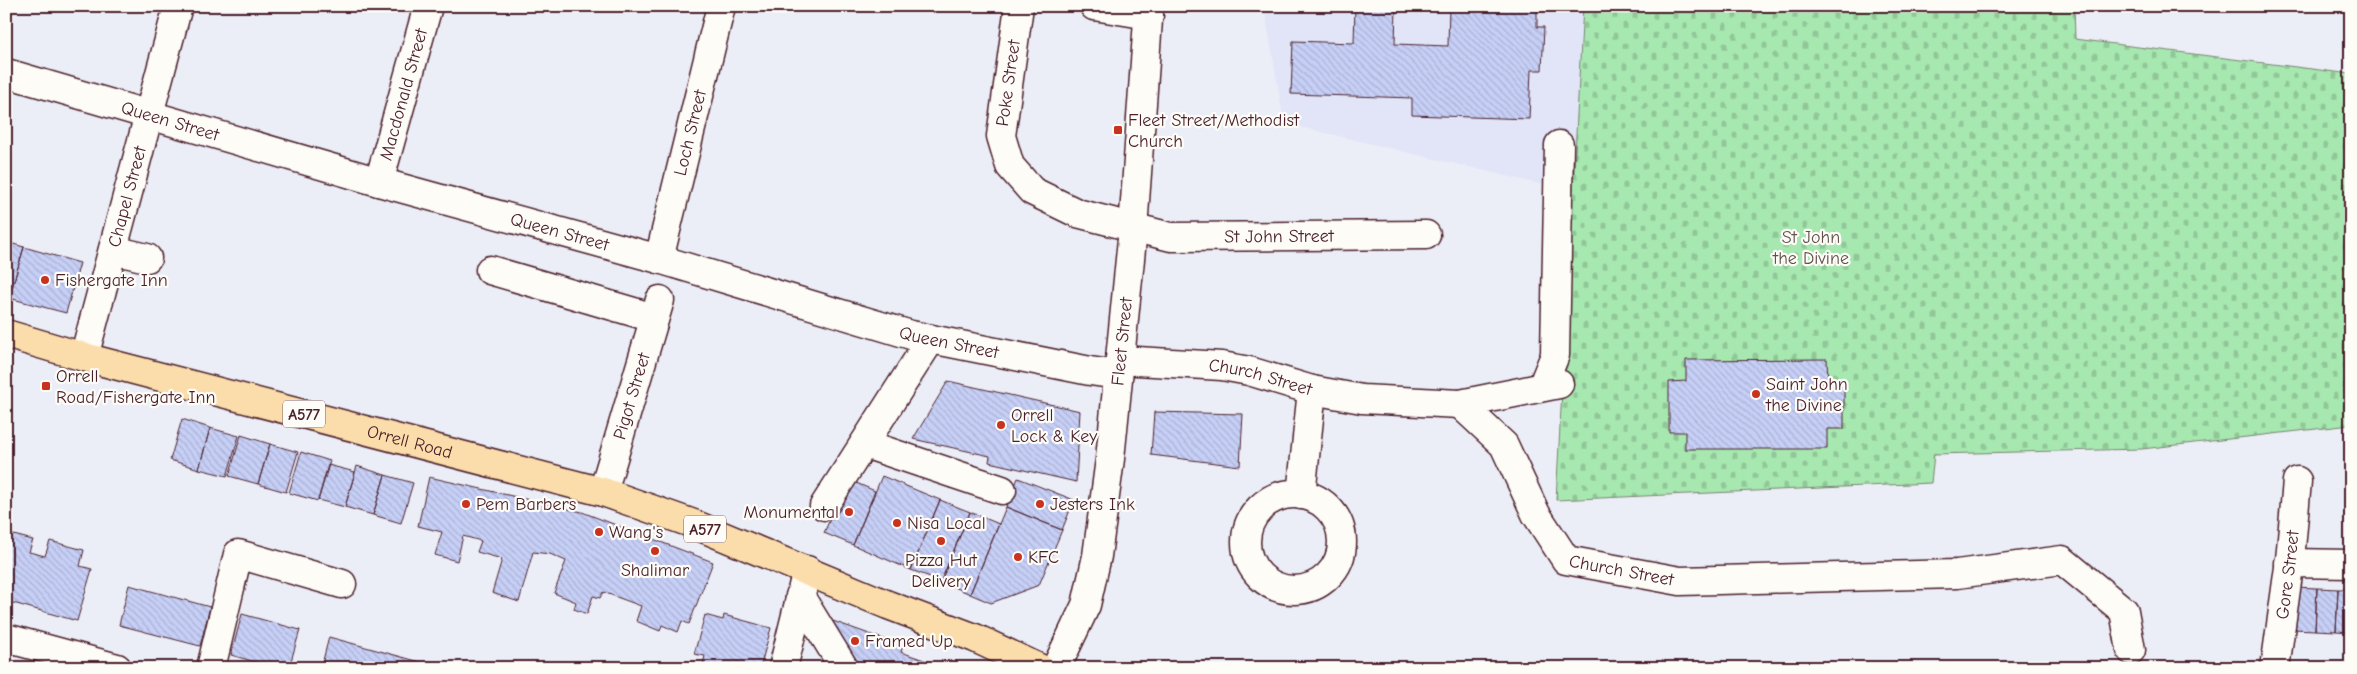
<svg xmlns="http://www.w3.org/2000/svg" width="2357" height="674" font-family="'Comic Neue',sans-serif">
<defs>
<pattern id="cemetery-stones" width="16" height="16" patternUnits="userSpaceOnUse" patternTransform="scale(1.25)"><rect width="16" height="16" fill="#a7e8b1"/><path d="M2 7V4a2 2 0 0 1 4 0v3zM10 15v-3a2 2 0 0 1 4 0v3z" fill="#91c798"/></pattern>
<pattern id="building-back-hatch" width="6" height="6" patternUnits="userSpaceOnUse" patternTransform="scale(1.25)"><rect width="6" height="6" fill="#c6cff6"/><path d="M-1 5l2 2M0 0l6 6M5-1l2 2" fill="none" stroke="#acb1d3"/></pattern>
</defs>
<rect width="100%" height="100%" fill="#eceef7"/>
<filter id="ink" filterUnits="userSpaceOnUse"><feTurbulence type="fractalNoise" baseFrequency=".02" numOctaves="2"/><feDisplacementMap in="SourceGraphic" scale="10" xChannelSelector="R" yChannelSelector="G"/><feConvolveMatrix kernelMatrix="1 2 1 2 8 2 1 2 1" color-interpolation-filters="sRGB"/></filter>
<g filter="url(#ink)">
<path fill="#e1e5f7" d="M1264,6H1583L1567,298L1546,294L1543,185L1284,123Z"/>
<path fill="url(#cemetery-stones)" stroke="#78846e" d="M1583,6H2074L2075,39L2351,74V425L2142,449L1934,454L1931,483L1556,500Z"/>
<path fill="url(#building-back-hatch)" stroke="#4a1f2b" d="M1355,6H1396L1395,44L1448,46L1449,6H1537V27H1544L1542,70H1531L1529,119L1412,115V98L1291,94L1293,41L1354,43Z
M6,242L24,247L9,298L6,297Z
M24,247L80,263L66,313L9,298Z
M1827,359L1828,383H1844V429H1827V449H1685V432H1669V382L1686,381V360Z
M948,381L1080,411L1076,482L989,462L990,456L913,439Z
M1154,412L1243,414L1240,466L1151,455Z
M182,419L210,428L199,469L170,460Z
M210,428L239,436L227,476L199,469Z
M241,435L270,444L258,484L229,476Z
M270,444L298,452L286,492L258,484Z
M301,452L330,461L318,501L289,493Z
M328,465L355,472L345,507L318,500Z
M357,466L385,475L373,515L345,507Z
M385,475L413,483L401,523L373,515Z
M882,476L940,500L911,570L853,545Z
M429,477L582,512L713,562L689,624L682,621L678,632L662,625L660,631L636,621L641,606L603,592L600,598L593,596L587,614L574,609L576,602L554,593L566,561L550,554L533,552L519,602L492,593L502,559L477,552L481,541L463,536L457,561L435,555L442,532L418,526Z
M1018,478L1074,500L1062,530L1006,507Z
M847,479L875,491L853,545L824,533Z
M940,500L970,512L941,581L911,570Z
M1006,507L1062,530L1039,585L991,603L970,594Z
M970,512L999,524L970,594L941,581Z
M6,533L33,540L29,552L45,556L50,541L84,550L80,566L92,569L77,621L6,601Z
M129,585L210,607L200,646L119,625Z
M2294,587L2317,588L2315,630L2292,629Z
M2317,588L2338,589L2336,631L2315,630Z
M2338,589H2351V632L2336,631Z
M242,614L300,630L289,668H276L231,655Z
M705,615L723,620L724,615L771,628L760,668H702L705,656L694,654Z
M830,620L903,646L901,652L947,668H847Z
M329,637L442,668H321Z"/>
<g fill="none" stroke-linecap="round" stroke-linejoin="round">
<defs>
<g id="minor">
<path id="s1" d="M1019,6L1001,136L1010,166L1032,191L1077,213L1171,237L1426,235"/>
<path d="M1094,6L1149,15"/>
<path id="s2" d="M6,73L379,182L659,259L911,335L1090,371L1118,375"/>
<path id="s3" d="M379,182L428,6"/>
<path d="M113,250L147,258"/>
<path id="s4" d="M659,259L721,6"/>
<path d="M490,270L654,318"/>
<path id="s5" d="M84,357L178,6"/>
<path id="s6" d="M1120,360L1222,366L1249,371L1312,390L1362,399L1460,404L1504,445L1536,514L1566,560L1680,581L1957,574L2062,560L2124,611L2131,650"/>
<path d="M1542,387L1555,355L1559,145"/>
<path d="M1460,404L1559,384"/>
<path d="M865,444L1002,490"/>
<path id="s7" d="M603,492L660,300"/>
<circle cx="1294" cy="542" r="48"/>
<path d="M1301,495L1312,390"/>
<path d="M824,506L931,339"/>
<path d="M2289,563L2351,564"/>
<path d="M800,596L844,668"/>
<path d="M6,638L117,668"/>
<path d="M211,668L238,554L342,584"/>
<path d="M783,668L807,570"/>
<path id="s8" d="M1056,668L1086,605L1097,556L1110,459L1133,229L1149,6"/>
<path id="s9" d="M2275,668L2290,560L2297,481"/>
</g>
<g id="highway">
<path id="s10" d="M6,334L84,357L603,492L691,523L888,605L975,638L1039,668"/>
</g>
</defs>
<use href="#minor" stroke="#4a1f2b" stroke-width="31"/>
<use href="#highway" stroke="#4a1f2b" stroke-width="31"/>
<use href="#minor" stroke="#fdfcf7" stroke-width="28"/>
<use href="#highway" stroke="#fbddab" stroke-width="28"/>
</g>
</g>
<g fill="#c8321e" stroke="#fdfcf7" stroke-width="2">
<rect x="1113" y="125" width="10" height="10" rx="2.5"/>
<circle cx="45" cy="280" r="5"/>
<rect x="41" y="381" width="10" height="10" rx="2.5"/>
<circle cx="1756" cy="394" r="5"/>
<circle cx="1001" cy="425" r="5"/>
<circle cx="466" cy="504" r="5"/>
<circle cx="1040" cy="504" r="5"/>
<circle cx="849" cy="512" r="5"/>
<circle cx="897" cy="523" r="5"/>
<circle cx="599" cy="532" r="5"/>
<circle cx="941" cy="541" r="5"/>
<circle cx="655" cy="551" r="5"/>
<circle cx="1018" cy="557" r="5"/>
<circle cx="855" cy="641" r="5"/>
</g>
<g text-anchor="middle" stroke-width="4.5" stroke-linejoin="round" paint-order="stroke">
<g fill="#fdfcf7" stroke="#806168" stroke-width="1">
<rect x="283" y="400.5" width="42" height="27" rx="4"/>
<rect x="684" y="515.5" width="42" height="27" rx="4"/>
</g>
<g font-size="16" font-weight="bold" fill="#4a1f2b">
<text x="304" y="420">A577</text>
<text x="705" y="535">A577</text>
</g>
<g font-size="18" fill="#4a1f2b" stroke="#fdfcf7">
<text transform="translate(1008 83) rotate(-82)" y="6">Poke Street</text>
<text dy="6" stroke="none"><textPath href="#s3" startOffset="91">Macdonald Street</textPath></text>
<text dy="6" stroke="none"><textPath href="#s2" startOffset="171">Queen Street</textPath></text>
<text dy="6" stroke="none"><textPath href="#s4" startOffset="130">Loch Street</textPath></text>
<text dy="6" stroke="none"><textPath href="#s5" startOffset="166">Chapel Street</textPath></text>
<text dy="6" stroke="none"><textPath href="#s2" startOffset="576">Queen Street</textPath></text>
<text dy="6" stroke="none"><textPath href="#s1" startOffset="451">St John Street</textPath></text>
<text dy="6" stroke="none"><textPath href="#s8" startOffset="336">Fleet Street</textPath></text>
<text dy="6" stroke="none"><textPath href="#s2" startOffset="981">Queen Street</textPath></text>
<text dy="6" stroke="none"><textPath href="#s6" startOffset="142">Church Street</textPath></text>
<text dy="6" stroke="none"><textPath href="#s7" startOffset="100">Pigot Street</textPath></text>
<text dy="6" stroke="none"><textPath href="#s10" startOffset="418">Orrell Road</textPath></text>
<text dy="6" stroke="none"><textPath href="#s6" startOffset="592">Church Street</textPath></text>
<text dy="6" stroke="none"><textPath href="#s9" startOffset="94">Gore Street</textPath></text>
</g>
<g font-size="18" fill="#4a1f2b" stroke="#fdfcf7" text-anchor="start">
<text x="1128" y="126">Fleet Street/Methodist<tspan x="1128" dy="21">Church</tspan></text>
<text x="55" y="286">Fishergate Inn</text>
<text x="56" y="382">Orrell<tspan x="56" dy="21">Road/Fishergate Inn</tspan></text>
<text x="1766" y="390">Saint John<tspan x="1766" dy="21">the Divine</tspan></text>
<text x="1011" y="421">Orrell<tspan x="1011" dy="21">Lock &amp; Key</tspan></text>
<text x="476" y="510">Pem Barbers</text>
<text x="1050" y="510">Jesters Ink</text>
<text x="839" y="518" text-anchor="end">Monumental</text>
<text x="907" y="529">Nisa Local</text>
<text x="609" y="538">Wang's</text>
<text x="1028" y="563">KFC</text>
<text x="941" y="566" text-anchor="middle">Pizza Hut<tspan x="941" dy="21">Delivery</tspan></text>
<text x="655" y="576" text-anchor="middle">Shalimar</text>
<text x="865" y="647">Framed Up</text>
</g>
<g font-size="18" fill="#61514c" stroke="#fdfcf7">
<text x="1811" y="243">St John<tspan x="1811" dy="21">the Divine</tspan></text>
</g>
</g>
<rect width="2357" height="674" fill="none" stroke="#fdfcf7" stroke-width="25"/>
<rect x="12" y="12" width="2332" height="649" fill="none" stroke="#4a1f2b" stroke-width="2" filter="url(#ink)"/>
</svg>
